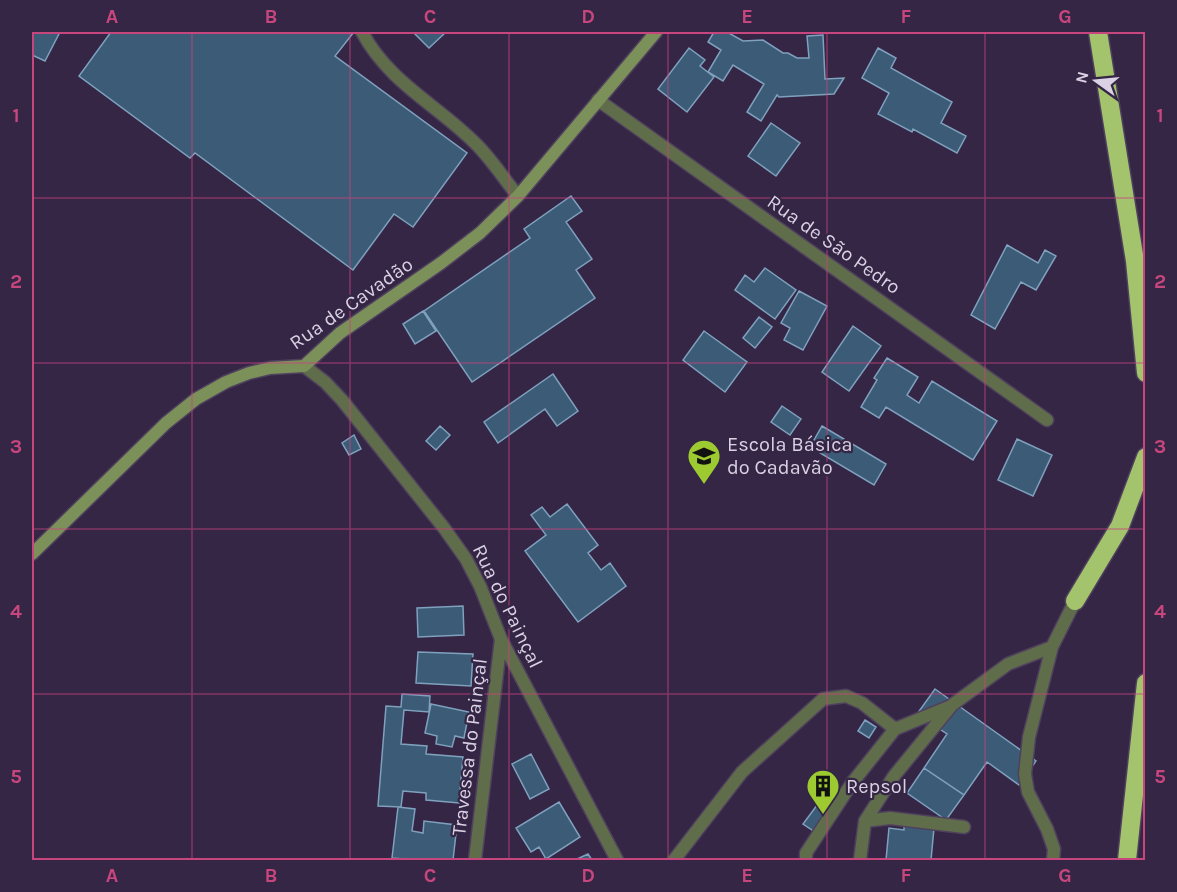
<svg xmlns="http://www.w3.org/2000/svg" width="1177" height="892" font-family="Karla,sans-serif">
<rect width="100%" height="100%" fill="#342644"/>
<path fill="#3c5b76" stroke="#7fa1be" stroke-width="1.5" d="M32,32H60L45,61L32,55Z
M111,32H354L335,56L467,153L413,227L394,214L353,270L195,153L190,158L79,76Z
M413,32H446L429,48Z
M714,32H727L743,41L763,40L783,53H788L797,58H809L807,36L823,35L825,79L844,78L834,94L779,97L777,95L761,121L747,112L764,84L733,65L723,81L708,72L721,50L708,42Z
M689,48L705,60L700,66L714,77L687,112L658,89Z
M878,48L896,58L891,68L952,102L941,123L966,136L957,153L913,129L912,132L878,114L889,93L862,78Z
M771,123L800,143L776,176L748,156Z
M571,196L582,211L566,222L592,259L576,270L595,298L472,382L424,311L530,238L524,229Z
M1007,245L1038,263L1045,250L1056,256L1036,290L1021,282L995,329L971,315Z
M765,268L796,290L775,319L735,290L745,275L754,282Z
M799,291L827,306L803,350L784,340L790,328L781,323Z
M423,311L436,331L415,344L403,324Z
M759,317L772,327L755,348L743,338Z
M853,326L881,346L849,391L822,372Z
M704,331L747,362L725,392L683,360Z
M887,358L918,377L907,395L919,403L932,381L997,421L973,460L886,407L879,418L861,407L877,380L874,378Z
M553,374L578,411L557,426L545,409L498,443L484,422Z
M782,406L801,419L790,435L771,422Z
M440,426L450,435L436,450L426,441Z
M822,426L886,464L874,485L810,447Z
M354,435L361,449L349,455L342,443Z
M1017,439L1052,455L1033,496L998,480Z
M567,504L598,545L588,553L601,570L610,563L626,586L578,622L525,551L546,535L531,515L542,507L550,517Z
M463,606L464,635L418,637L417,608Z
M418,652L473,654L471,686L416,683Z
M935,689L1036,761L1019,785L987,762L964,795L924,768L947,734L917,714Z
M402,694L430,696L429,712L404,710L401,744L427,746L426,754L463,757L459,803L426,800V793L403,791L401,807L378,806L386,706L401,707Z
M431,704L469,712L464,738L455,736L452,747L436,744L437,736L425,733Z
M865,720L876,727L869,738L858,731Z
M531,754L549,789L530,799L512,764Z
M924,768L964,795L946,820L907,793Z
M826,793L843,805L821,836L803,824Z
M559,802L580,837L546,859L539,847L531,852L516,828Z
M398,807L415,809L412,831L423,833L424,821L457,825L453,860H417L392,858Z
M904,825L934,828L931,860H886L889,828L904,830Z
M588,854L592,860H575Z"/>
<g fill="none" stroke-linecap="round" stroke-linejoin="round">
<defs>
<path id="lane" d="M362,32C390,84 438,105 477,145C492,160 504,179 518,196
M865,821L890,818L964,827
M674,860L742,772L823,699L846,696L862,703L895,729
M806,860V853L852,783L895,729L951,706
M860,860L865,821L894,776L952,705L1008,664L1052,647
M1053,860L1054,849L1047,829L1028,792L1025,774L1029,737L1052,647L1075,601"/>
<path id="street" d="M598,100L1047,420
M304,366L325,382L342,400L444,528L466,559L480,586L501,639L617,860
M475,860L501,639"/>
<path id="secondary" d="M32,554L166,423L196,399L226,382L249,373L270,368L304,366L340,333L441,263L480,233L518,196L656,32"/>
<path id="highway" d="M1098,32L1135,261L1146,373
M1075,601L1120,526L1146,457
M1127,860L1146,683"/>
</defs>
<use href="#lane" stroke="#4f415e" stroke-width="15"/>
<use href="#street" stroke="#4f415e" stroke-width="15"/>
<use href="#secondary" stroke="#4f415e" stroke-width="15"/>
<use href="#highway" stroke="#4f415e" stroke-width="21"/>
<use href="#lane" stroke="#606d4b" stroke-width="12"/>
<use href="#street" stroke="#606d4b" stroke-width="12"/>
<use href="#secondary" stroke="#7c905a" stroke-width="12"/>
<use href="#highway" stroke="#a4c36d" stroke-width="18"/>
</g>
<path fill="none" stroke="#c8467e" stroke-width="1.5" stroke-opacity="0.55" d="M192,32V860M350,32V860M509,32V860M668,32V860M827,32V860M985,32V860M32,198H1146M32,363H1146M32,529H1146M32,694H1146"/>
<defs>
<symbol id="school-pin" viewBox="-11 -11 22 30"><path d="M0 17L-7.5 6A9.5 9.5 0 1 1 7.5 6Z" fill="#9dca30" stroke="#342644"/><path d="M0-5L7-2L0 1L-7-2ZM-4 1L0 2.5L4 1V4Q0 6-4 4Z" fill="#111"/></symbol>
<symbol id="building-pin" viewBox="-11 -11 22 30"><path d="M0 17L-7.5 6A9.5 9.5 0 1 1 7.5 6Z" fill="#9dca30" stroke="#342644"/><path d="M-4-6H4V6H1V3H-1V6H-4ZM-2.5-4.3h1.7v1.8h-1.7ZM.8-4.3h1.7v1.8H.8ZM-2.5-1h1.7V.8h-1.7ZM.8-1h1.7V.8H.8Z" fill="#111"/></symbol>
</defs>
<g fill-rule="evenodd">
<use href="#school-pin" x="685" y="437" width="38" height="52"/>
<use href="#building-pin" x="804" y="767" width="38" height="52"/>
</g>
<g text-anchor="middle" stroke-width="4.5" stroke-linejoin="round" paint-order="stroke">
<g font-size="20" fill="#dad1e5" stroke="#342644">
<text transform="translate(834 244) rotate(35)" y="7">Rua de São Pedro</text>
<text transform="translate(351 303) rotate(-35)" y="7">Rua de Cavadão</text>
<text transform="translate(508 606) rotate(64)" y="7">Rua do Painçal</text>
<text transform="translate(469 747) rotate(-83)" y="7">Travessa do Painçal</text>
</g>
<g font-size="20" fill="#dad1e5" stroke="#342644" text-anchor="start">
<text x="727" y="451">Escola Básica<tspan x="727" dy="23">do Cadavão</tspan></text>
<text x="846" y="793">Repsol</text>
</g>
</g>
<rect width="1177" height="892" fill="none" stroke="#342644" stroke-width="66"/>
<g transform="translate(1096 81) rotate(285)" stroke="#342644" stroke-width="4.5" paint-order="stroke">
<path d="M0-4.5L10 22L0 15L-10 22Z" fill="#dad1e5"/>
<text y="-9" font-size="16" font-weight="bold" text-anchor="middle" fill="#dad1e5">N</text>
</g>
<rect x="33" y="33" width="1111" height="826" fill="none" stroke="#c8467e" stroke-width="2"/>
<g font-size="20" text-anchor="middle" font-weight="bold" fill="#c8467e">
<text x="112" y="23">A</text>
<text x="271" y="23">B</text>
<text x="430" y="23">C</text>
<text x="588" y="23">D</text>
<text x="747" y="23">E</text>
<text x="906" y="23">F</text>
<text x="1065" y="23">G</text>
<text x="16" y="122">1</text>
<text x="1160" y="122">1</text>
<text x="16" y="288">2</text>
<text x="1160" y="288">2</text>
<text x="16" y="453">3</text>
<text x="1160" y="453">3</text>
<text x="16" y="618">4</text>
<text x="1160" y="618">4</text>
<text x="16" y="783">5</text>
<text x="1160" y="783">5</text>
<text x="112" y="882">A</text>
<text x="271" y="882">B</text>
<text x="430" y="882">C</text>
<text x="588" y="882">D</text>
<text x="747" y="882">E</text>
<text x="906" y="882">F</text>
<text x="1065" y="882">G</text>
</g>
</svg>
